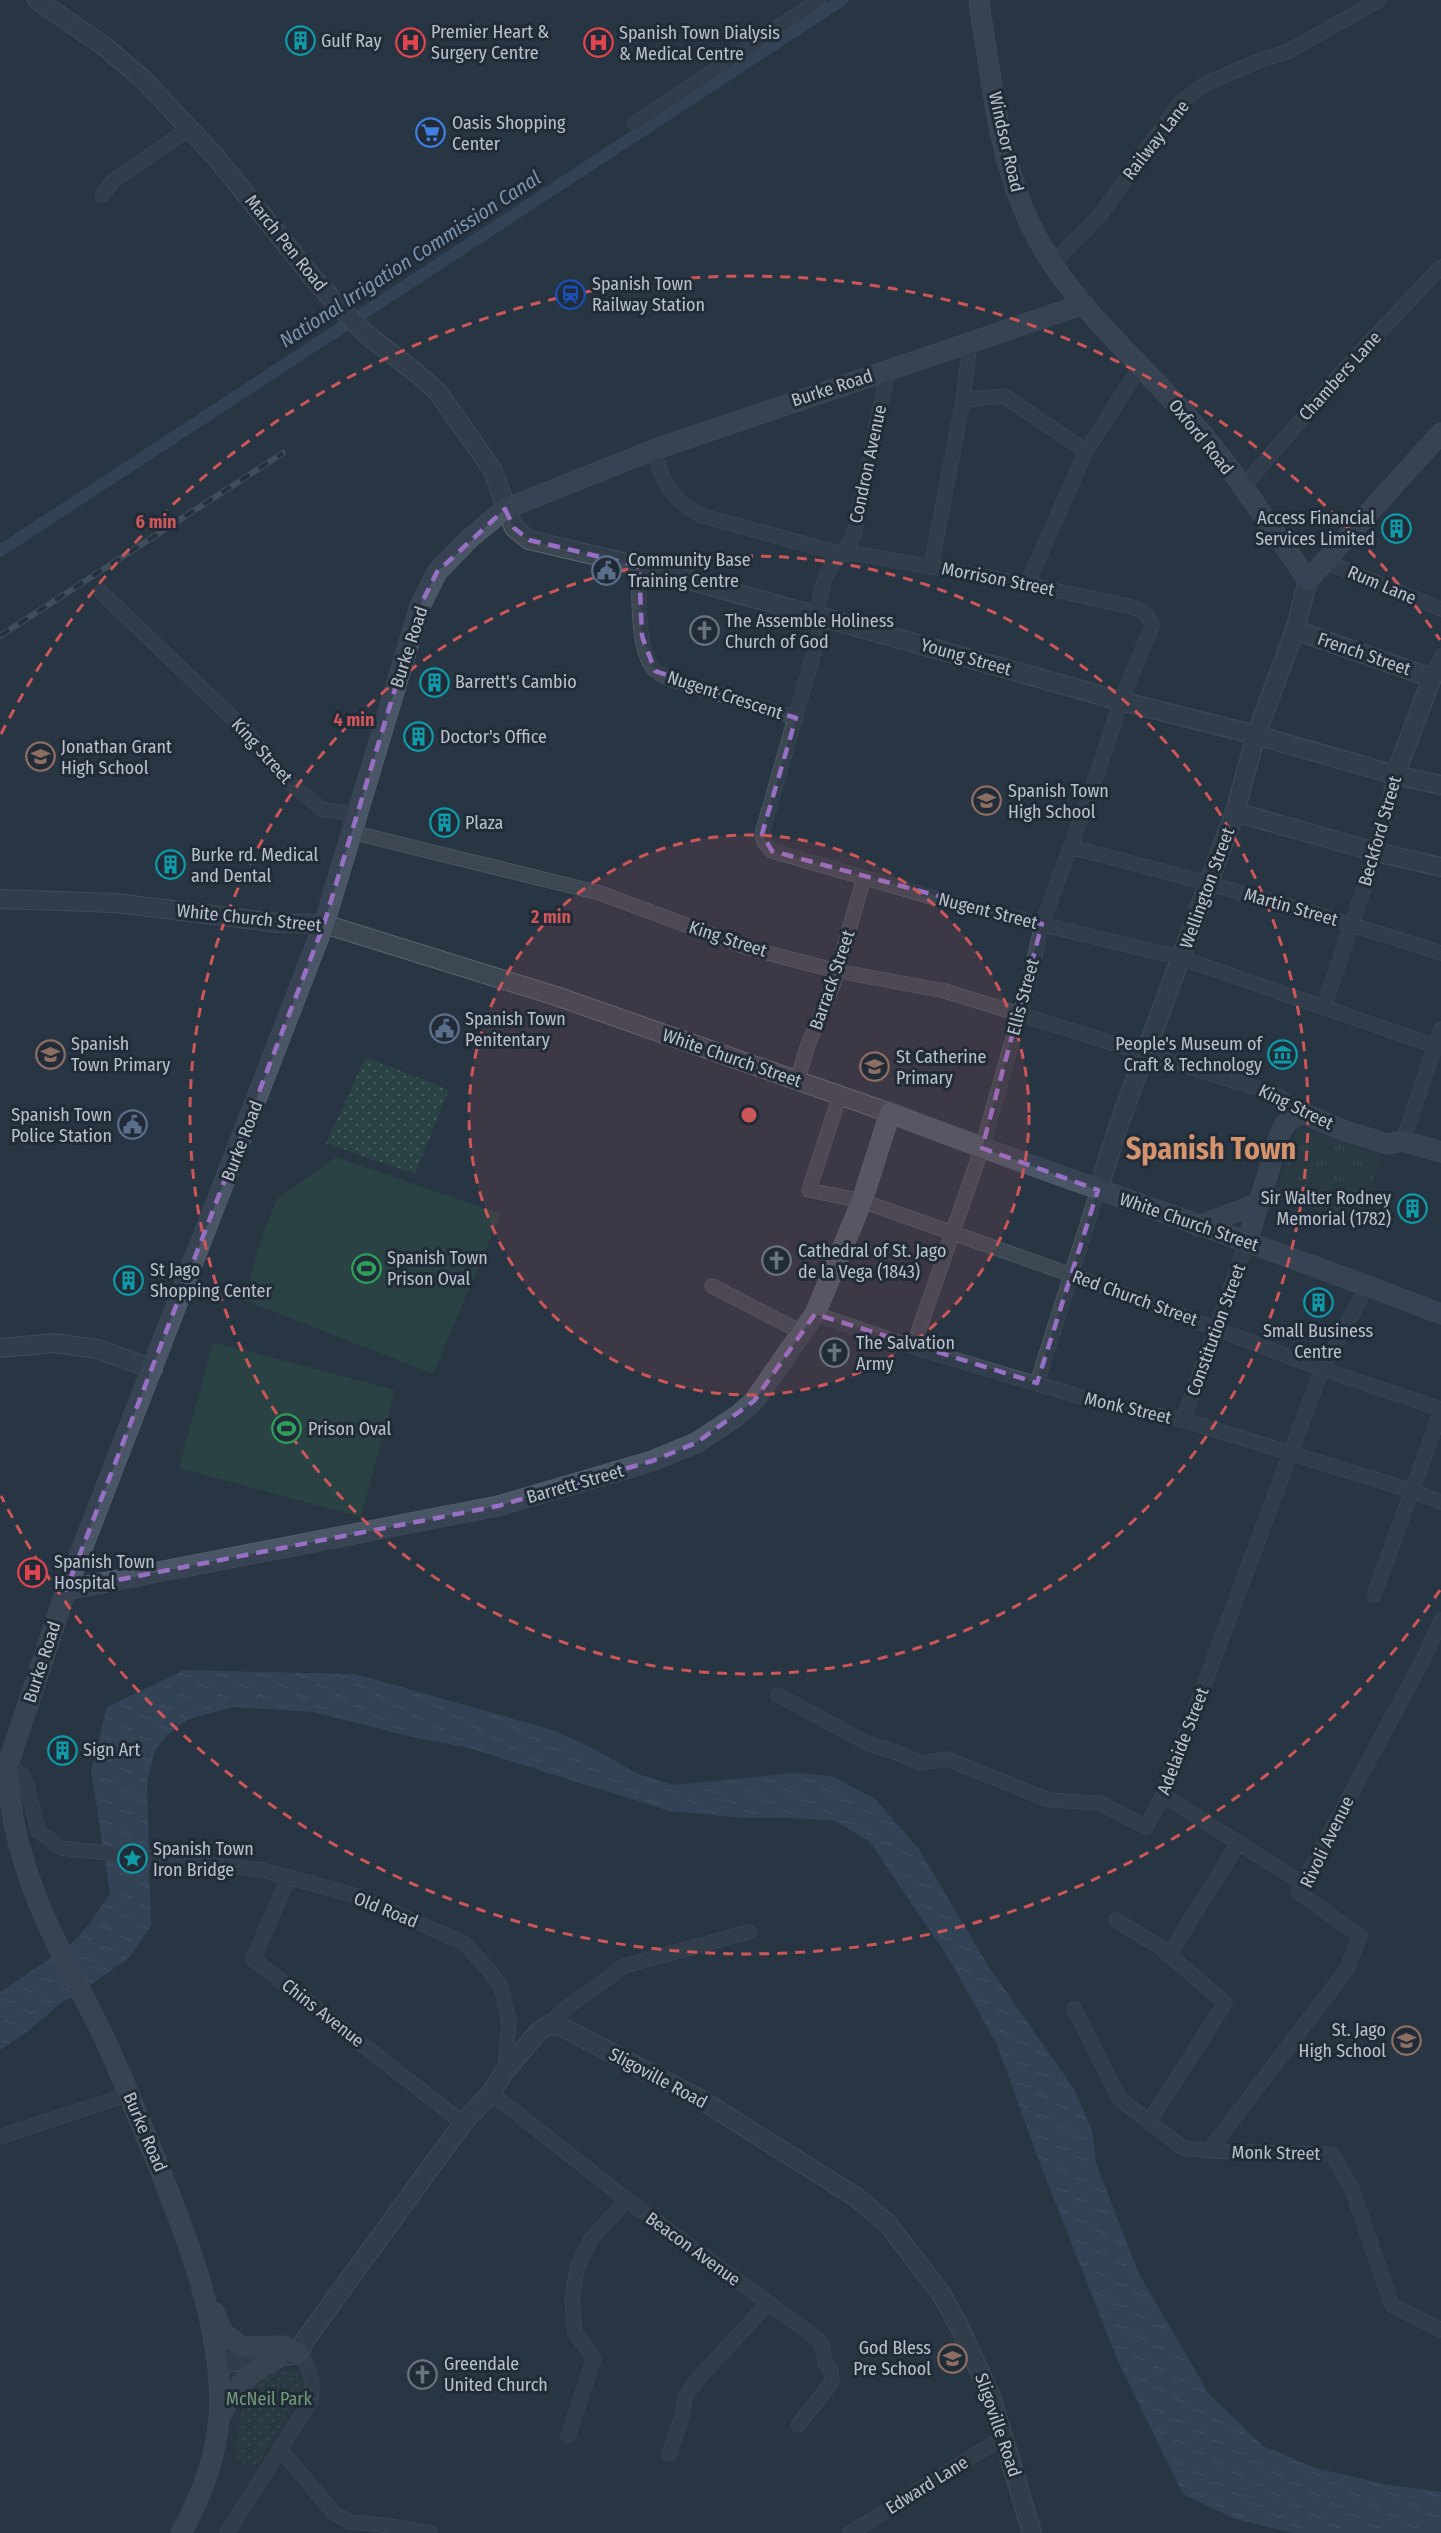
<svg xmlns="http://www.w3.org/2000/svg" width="1441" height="2533" font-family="'Fira Sans Condensed',sans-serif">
<defs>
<pattern id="grass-dots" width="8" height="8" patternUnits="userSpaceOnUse" patternTransform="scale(1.5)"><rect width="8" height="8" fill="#2a4244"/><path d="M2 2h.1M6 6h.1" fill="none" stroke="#475c5e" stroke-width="1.8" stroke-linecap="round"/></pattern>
<pattern id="park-tufts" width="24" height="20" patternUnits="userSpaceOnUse" patternTransform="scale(1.5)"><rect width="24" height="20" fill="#2a4244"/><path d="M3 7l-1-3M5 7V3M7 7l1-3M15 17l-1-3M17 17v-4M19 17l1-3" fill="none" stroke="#475c5e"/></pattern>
<pattern id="water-ripples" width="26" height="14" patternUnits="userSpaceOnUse" patternTransform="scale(1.5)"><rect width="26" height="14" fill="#3e546b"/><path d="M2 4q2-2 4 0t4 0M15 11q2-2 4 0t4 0" fill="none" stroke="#586b7f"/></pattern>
</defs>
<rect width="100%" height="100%" fill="#283543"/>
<path fill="url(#grass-dots)" d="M366,1057L449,1090L415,1174L326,1143Z
M276,2371H296L305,2387L258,2463L247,2468L235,2455L244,2391L256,2377Z"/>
<path fill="url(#park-tufts)" d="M1298,1127L1382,1156L1359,1223L1275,1194Z"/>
<path fill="#2a4244" d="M336,1157L501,1214L433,1374L244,1300L262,1236L277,1199Z
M213,1342L395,1390L361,1517L179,1468Z"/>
<path fill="url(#water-ripples)" d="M184,1670L355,1674L553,1730L590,1747L638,1774L673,1785L794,1773L832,1776L875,1799L919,1849L987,1964L1074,2089L1092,2130L1096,2163L1139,2274L1209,2394L1263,2446L1316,2468L1384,2484L1441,2492V2533H1293L1235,2519L1183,2494L1117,2359L1041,2166L997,2045L949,1959L870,1842L835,1821L791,1818H745L669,1811L469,1748L408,1736L313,1712L234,1707L189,1719L167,1735L155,1751L147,1782L151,1926L130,1957L75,1996L62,2002L27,2032L0,2050V1992L70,1945L91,1922L110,1893L91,1771L107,1707Z"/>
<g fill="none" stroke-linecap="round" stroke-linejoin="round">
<path stroke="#3e546b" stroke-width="12" d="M0,551L842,0"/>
<defs>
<path id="minor" d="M635,123L819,0
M102,195L113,181L190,128
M1053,263L1101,214L1179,104L1205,84L1263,59L1287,52L1379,0
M888,370L854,535C848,550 834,559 827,574C821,587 820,602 815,615L821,627L762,834L764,842L772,851L949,902L1181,958L1441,1048
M963,400L1004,396L1086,451
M653,450C664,482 669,498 700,515L841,554H859L1027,584L1132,607C1143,611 1149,614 1152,626L1121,701L1092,789L1042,924L1030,978L982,1148L913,1347
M1242,488L1351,362L1441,267
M1324,561L1441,609
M639,566C639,591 636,655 656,671C661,675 667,678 673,680L796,718
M931,567L963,400L970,343
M1027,584L1086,451L1140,367
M101,592L243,728L286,780L322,809L351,814V832L600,893L745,947L837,971L945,991L1273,1093L1304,1114
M1432,678L1441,656
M1070,847C1195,879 1319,913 1441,953
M1324,1007L1376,852L1395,775
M797,1081L808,1045L833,985L864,878
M840,1095L809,1190L862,1201L1100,1285L1322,1369L1441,1409
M1403,1141L1441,1029
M712,1286L803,1333
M815,1314L913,1347L1111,1406L1183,1420L1413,1491L1441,1502
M1037,1383L1098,1190
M1183,1420L1247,1242
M1374,1595L1441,1411
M778,1695L867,1743L898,1753L921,1763L947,1759L1049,1800L1100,1803L1146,1827L1163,1795L1322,1369L1368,1285
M8,1765L22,1775L26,1782L38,1831L61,1848L263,1870L360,1897L464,1943L489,1970L501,1987L509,2021L505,2071
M1163,1795L1302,1883
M289,1877L253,1959L463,2123
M1116,1920L1160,1947L1225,2003L1149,2122
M1168,1956L1239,1842
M1074,2009L1120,2099L1183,2148L1209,2151L1332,2154L1352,2189L1392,2305L1441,2330
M549,2025L561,2012L624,1966L749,1932
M491,2093L627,2200L815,2337L822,2345L825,2363L831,2371L832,2382L798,2425
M0,2137L129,2094
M1209,2151L1347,1969L1360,1936L1298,1892L1425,1656L1441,1620
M568,2436L594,2358L575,2333L572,2300L577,2268L591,2239L627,2200
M280,2449L334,2513L350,2522L383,2525L430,2533
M669,2454L681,2420L685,2398L696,2381L768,2303
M227,2533L311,2400C314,2381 311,2369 299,2354
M850,2533L1005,2436"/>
<path id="tertiary" d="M37,0L104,46L143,79L215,156L314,279L342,310L365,333L415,372L437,391L492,469L514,528L529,540L639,566L1121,701L1256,735L1395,775L1441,785
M1295,630L1432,678L1395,775
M1235,812L1376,852L1441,867
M0,899L116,903L278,923L324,924L556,996L890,1113
M1098,1190L1120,1121L1235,812L1256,735L1295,630L1308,580
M0,1348L54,1343L97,1349L153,1369
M219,2364L299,2354L305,2340L463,2123L491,2093L505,2071L539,2031L549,2025L560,2026L700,2099L856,2197L887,2223L940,2292L958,2324L992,2399L1032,2533"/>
<path id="secondary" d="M980,0L979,4C992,78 997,155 1030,224C1067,302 1132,353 1187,416C1232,467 1269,525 1308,580L1441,433
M1198,1226L1257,1204
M1247,1242L1280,1134L1285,1124L1293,1117L1304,1114L1345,1131L1388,1144L1403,1141L1441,1152
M66,1590L498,1506L652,1461L696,1443L737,1416L754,1401L815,1314L862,1201L890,1113C1073,1183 1259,1243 1441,1314
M215,2313L221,2331L242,2347L283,2346L299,2354
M220,2416C238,2384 244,2376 277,2358
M181,2533C201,2497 216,2458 219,2418C225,2330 184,2228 151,2148C134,2107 118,2066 99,2027C65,1960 29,1898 14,1823C11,1803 7,1785 8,1765L66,1590L324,924L420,606L437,572L469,539L505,509L653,450L1081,305"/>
</defs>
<use href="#minor" stroke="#5a6570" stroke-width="15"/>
<use href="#tertiary" stroke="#5a6570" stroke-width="20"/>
<use href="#secondary" stroke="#5a6570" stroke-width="21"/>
<use href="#minor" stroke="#3c4752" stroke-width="14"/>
<use href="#tertiary" stroke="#3c4752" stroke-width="18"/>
<use href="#secondary" stroke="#4a5665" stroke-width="20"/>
<defs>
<path id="rail" d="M0,636L283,453"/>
</defs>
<use href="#rail" stroke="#5e6b79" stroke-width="6"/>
<use href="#rail" stroke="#212c38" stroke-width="4" stroke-dasharray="11" stroke-linecap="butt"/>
</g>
<path d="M0 0H1441V2533H0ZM505,509L514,528L529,540L639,566L642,636L655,671L796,718L762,834L772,851L1042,924L982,1148L1098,1190L1037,1383L815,1314L754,1401L696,1443L652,1461L498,1506L66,1590L324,924L420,606L437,572Z" fill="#283543" fill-opacity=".55" fill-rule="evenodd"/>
<path fill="none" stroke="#9770c5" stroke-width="4.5" stroke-dasharray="12 8" stroke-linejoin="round" d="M505,509L514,528L529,540L639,566L642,636L655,671L796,718L762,834L772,851L1042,924L982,1148L1098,1190L1037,1383L815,1314L754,1401L696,1443L652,1461L498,1506L66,1590L324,924L420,606L437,572Z"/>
<circle cx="749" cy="1115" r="280" fill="#cd5659" fill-opacity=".12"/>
<g fill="none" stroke="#cd5659" stroke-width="3" stroke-dasharray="10 8">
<circle cx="749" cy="1115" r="280"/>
<circle cx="749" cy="1115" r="559"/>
<path d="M1440 1590A839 839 0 0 1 1 1496M1 734A839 839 0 0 1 1440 640"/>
</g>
<defs>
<symbol id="building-ring" viewBox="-11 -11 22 22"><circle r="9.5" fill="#212c38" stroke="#0f9aa8" stroke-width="1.5"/><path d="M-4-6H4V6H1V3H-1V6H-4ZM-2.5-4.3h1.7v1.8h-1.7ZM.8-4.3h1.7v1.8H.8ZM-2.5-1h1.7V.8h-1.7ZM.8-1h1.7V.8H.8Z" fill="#0f9aa8"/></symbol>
<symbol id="hospital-ring" viewBox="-11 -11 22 22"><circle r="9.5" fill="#212c38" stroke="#e0444e" stroke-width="1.5"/><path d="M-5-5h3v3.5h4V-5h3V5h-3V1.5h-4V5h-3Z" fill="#e0444e"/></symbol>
<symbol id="supermarket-ring" viewBox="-11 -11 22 22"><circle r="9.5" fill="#212c38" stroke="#3f7fe0" stroke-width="1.5"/><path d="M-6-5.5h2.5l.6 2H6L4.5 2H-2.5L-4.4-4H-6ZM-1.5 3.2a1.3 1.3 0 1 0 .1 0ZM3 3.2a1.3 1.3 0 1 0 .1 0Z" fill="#3f7fe0"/></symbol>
<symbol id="station-ring" viewBox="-11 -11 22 22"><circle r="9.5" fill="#212c38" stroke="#1a4fb4" stroke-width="1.5"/><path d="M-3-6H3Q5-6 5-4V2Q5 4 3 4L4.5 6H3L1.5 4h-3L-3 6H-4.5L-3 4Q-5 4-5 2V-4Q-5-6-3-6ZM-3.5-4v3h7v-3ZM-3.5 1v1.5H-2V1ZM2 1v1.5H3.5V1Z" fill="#1a4fb4"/></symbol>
<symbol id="civic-ring" viewBox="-11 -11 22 22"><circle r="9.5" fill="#212c38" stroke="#5c6f8a" stroke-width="1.5"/><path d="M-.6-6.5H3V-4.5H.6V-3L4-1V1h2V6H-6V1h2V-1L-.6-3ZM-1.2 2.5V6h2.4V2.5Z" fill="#5c6f8a"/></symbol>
<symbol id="church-ring" viewBox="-11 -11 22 22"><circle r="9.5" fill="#212c38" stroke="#6b7280" stroke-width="1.5"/><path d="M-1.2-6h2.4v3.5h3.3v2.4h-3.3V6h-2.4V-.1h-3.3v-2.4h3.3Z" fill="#6b7280"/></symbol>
<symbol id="school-ring" viewBox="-11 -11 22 22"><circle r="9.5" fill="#212c38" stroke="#8d6e63" stroke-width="1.5"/><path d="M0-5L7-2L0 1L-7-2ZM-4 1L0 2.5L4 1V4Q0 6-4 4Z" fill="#8d6e63"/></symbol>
<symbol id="museum-ring" viewBox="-11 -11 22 22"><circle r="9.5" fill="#212c38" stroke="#0f9aa8" stroke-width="1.5"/><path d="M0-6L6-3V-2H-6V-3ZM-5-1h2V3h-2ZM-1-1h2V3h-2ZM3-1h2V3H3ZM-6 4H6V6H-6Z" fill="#0f9aa8"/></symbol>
<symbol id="stadium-ring" viewBox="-11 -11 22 22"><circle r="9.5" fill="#212c38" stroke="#2e9e5b" stroke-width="1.5"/><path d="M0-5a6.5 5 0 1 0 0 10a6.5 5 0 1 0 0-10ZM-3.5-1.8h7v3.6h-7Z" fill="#2e9e5b"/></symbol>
<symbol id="sight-ring" viewBox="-11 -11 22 22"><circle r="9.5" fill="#212c38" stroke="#0f9aa8" stroke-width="1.5"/><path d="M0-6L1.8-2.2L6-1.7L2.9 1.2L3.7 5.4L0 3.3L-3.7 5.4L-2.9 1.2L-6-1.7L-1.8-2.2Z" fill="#0f9aa8"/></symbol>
</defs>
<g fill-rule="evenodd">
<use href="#building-ring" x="284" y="24" width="33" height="33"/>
<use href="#hospital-ring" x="394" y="26" width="33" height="33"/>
<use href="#hospital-ring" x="582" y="26" width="33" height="33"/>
<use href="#supermarket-ring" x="414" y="116" width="33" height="33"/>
<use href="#station-ring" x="554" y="278" width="33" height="33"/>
<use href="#building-ring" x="1380" y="512" width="33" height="33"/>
<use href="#civic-ring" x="590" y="554" width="33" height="33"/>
<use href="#church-ring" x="688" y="614" width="33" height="33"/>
<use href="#building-ring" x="418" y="666" width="33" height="33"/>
<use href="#building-ring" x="402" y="720" width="33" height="33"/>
<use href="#school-ring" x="24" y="740" width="33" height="33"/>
<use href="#school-ring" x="970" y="784" width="33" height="33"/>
<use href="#building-ring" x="428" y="806" width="33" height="33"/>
<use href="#building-ring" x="154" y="848" width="33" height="33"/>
<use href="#civic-ring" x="428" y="1012" width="33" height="33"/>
<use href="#school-ring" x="34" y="1038" width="33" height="33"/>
<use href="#museum-ring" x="1266" y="1038" width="33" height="33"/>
<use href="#school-ring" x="858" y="1050" width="33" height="33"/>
<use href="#civic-ring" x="116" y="1108" width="33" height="33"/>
<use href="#building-ring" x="1396" y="1192" width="33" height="33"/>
<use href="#church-ring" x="760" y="1244" width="33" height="33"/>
<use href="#stadium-ring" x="350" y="1252" width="33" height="33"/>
<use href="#building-ring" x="112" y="1264" width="33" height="33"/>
<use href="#building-ring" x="1302" y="1286" width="33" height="33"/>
<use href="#church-ring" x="818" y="1336" width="33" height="33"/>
<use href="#stadium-ring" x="270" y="1412" width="33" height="33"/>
<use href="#hospital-ring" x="16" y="1556" width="33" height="33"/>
<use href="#building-ring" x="46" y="1734" width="33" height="33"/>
<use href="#sight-ring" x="116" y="1842" width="33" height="33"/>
<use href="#school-ring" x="1390" y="2024" width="33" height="33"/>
<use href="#school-ring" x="936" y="2342" width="33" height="33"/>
<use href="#church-ring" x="406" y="2358" width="33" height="33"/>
</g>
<g text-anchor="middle" stroke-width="6" stroke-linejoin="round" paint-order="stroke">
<g font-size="18" fill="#b9c2cc" stroke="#212c38" text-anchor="start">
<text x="431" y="38">Premier Heart &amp;<tspan x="431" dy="21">Surgery Centre</tspan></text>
<text x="619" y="39">Spanish Town Dialysis<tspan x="619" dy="21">&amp; Medical Centre</tspan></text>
<text x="321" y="47">Gulf Ray</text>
<text x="452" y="129">Oasis Shopping<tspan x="452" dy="21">Center</tspan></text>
<text x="592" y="290">Spanish Town<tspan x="592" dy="21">Railway Station</tspan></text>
<text x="1375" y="524" text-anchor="end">Access Financial<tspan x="1375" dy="21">Services Limited</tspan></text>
<text x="628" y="566">Community Base<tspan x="628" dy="21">Training Centre</tspan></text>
<text x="725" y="627">The Assemble Holiness<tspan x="725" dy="21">Church of God</tspan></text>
<text x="455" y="688">Barrett's Cambio</text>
<text x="440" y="743">Doctor's Office</text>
<text x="61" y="753">Jonathan Grant<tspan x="61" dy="21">High School</tspan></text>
<text x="1008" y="797">Spanish Town<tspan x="1008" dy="21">High School</tspan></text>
<text x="465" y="829">Plaza</text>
<text x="191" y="861">Burke rd. Medical<tspan x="191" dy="21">and Dental</tspan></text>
<text x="465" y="1025">Spanish Town<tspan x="465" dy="21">Penitentary</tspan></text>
<text x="71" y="1050">Spanish<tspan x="71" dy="21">Town Primary</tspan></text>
<text x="1262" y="1050" text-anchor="end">People's Museum of<tspan x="1262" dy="21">Craft &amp; Technology</tspan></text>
<text x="896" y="1063">St Catherine<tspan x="896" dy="21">Primary</tspan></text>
<text x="112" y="1121" text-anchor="end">Spanish Town<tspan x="112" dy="21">Police Station</tspan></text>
<text x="1391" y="1204" text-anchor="end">Sir Walter Rodney<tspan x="1391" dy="21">Memorial (1782)</tspan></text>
<text x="798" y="1257">Cathedral of St. Jago<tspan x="798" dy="21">de la Vega (1843)</tspan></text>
<text x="387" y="1264">Spanish Town<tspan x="387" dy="21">Prison Oval</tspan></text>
<text x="150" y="1276">St Jago<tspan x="150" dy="21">Shopping Center</tspan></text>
<text x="1318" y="1337" text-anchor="middle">Small Business<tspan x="1318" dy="21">Centre</tspan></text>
<text x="856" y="1349">The Salvation<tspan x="856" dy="21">Army</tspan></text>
<text x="308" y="1435">Prison Oval</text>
<text x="54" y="1568">Spanish Town<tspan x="54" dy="21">Hospital</tspan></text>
<text x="83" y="1756">Sign Art</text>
<text x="153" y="1855">Spanish Town<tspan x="153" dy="21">Iron Bridge</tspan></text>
<text x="1386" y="2036" text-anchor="end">St. Jago<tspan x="1386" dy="21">High School</tspan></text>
<text x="931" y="2354" text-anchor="end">God Bless<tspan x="931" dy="21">Pre School</tspan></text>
<text x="444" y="2370">Greendale<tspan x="444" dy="21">United Church</tspan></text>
</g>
<g font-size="18" fill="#b9c2cc" stroke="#212c38">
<text transform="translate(1156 140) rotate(-52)" y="6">Railway Lane</text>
<text transform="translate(1006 142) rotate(77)" y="6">Windsor Road</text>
<text transform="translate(286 243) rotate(51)" y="6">March Pen Road</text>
<text transform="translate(1340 376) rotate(-48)" y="6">Chambers Lane</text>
<text transform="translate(832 388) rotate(-18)" y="6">Burke Road</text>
<text transform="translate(1201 437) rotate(51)" y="6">Oxford Road</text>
<text transform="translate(868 464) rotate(-78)" y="6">Condron Avenue</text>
<text transform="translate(998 579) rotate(11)" y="6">Morrison Street</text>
<text transform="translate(1382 585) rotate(23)" y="6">Rum Lane</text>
<text transform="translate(409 647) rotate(-72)" y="6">Burke Road</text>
<text transform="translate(1364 654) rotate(19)" y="6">French Street</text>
<text transform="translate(966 657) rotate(16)" y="6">Young Street</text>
<text transform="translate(725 695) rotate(18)" y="6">Nugent Crescent</text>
<text transform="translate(262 751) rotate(48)" y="6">King Street</text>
<text transform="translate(1380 831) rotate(-74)" y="6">Beckford Street</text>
<text transform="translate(1207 888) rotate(-70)" y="6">Wellington Street</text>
<text transform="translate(1291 907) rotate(16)" y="6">Martin Street</text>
<text transform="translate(988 911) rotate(14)" y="6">Nugent Street</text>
<text transform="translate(249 918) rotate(6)" y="6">White Church Street</text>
<text transform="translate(728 939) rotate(18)" y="6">King Street</text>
<text transform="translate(832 980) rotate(-71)" y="6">Barrack Street</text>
<text transform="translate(1023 997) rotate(-75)" y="6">Ellis Street</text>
<text transform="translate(732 1058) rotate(19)" y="6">White Church Street</text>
<text transform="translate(1296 1107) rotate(26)" y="6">King Street</text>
<text transform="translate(242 1141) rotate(-69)" y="6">Burke Road</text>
<text transform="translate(1189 1222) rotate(19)" y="6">White Church Street</text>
<text transform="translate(1135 1298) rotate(20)" y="6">Red Church Street</text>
<text transform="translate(1216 1330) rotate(-70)" y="6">Constitution Street</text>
<text transform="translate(1128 1408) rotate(13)" y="6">Monk Street</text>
<text transform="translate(575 1484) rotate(-16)" y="6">Barrett Street</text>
<text transform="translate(42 1662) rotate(-72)" y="6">Burke Road</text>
<text transform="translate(1183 1741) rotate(-69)" y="6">Adelaide Street</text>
<text transform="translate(1327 1842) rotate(-64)" y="6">Rivoli Avenue</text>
<text transform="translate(386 1910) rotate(22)" y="6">Old Road</text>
<text transform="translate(323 2013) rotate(38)" y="6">Chins Avenue</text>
<text transform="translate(658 2078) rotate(28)" y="6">Sligoville Road</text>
<text transform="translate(145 2132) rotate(67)" y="6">Burke Road</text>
<text transform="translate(1276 2153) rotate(1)" y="6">Monk Street</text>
<text transform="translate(693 2249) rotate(36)" y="6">Beacon Avenue</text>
<text transform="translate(998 2425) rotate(71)" y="6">Sligoville Road</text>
<text transform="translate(927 2485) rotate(-32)" y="6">Edward Lane</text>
</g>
<g font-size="18" fill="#719c78" stroke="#212c38">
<text x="269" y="2405">McNeil Park</text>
</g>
<g font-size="20" font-style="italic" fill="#7b94ae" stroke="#212c38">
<text transform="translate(410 259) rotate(-33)" y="7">National Irrigation Commission Canal</text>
</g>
<g font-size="30" font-weight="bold" fill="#d4936c" stroke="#212c38">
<text x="1211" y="1159">Spanish Town</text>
</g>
</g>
<circle cx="749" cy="1115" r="9" fill="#cd5659" stroke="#212c38" stroke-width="3"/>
<g font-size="18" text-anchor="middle" font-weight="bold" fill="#cd5659" stroke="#212c38" stroke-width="6" stroke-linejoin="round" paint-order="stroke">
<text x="156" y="528">6 min</text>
<text x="354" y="726">4 min</text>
<text x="551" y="923">2 min</text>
</g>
</svg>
